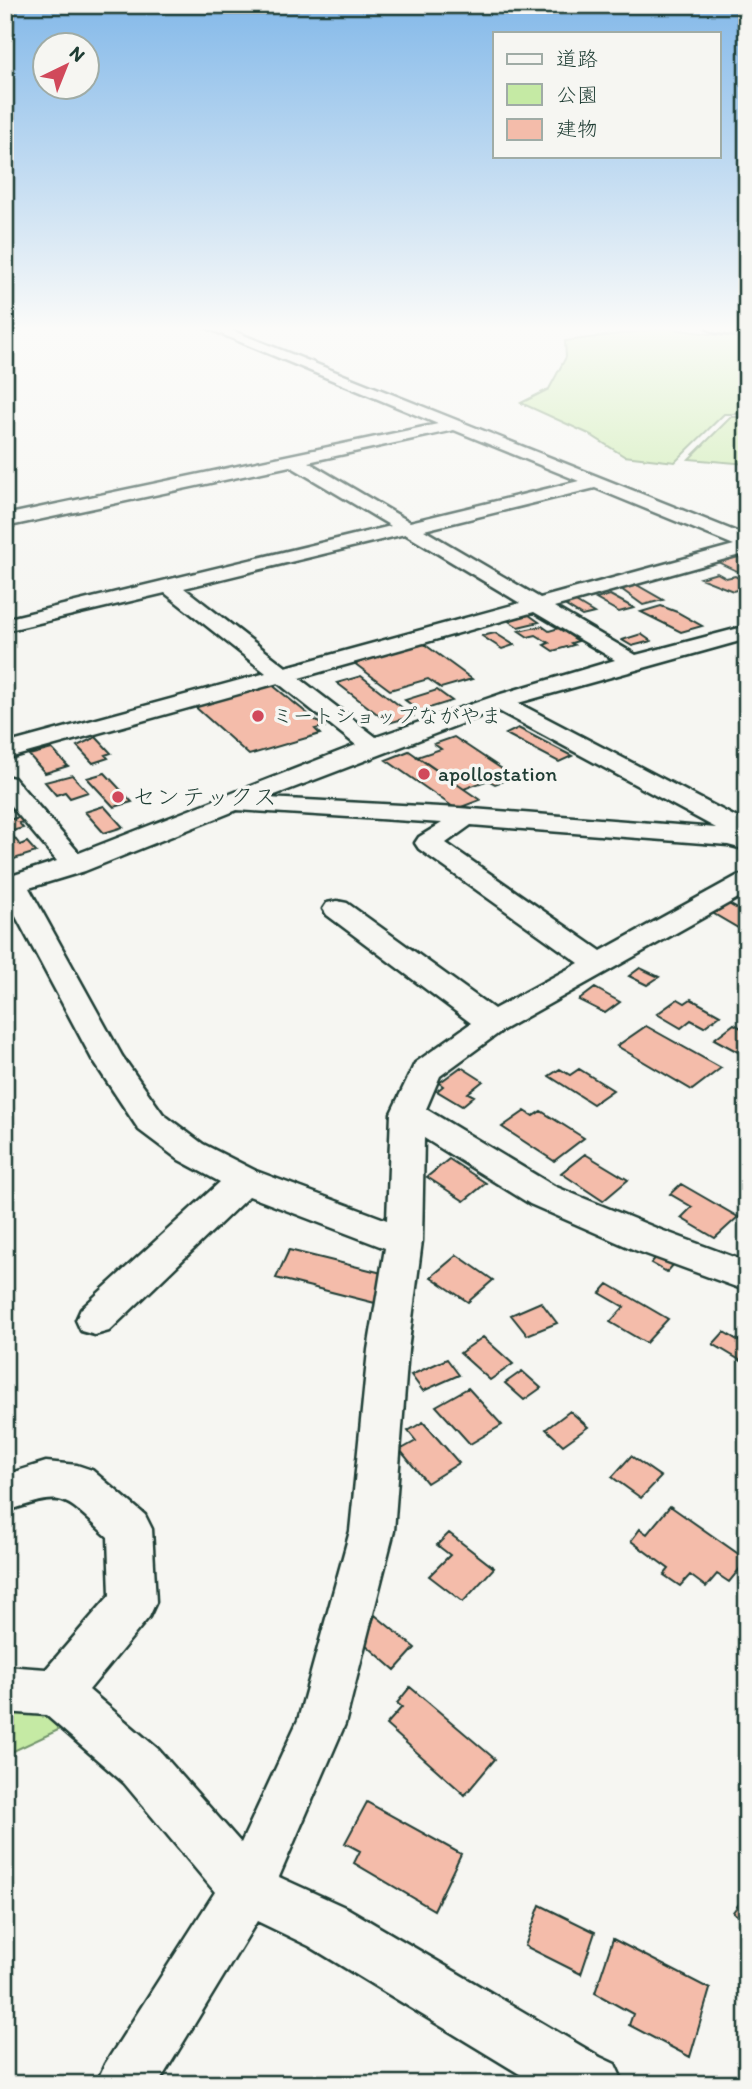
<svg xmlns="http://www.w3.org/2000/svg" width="752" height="2089" font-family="Itim,'Klee One',sans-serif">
<rect width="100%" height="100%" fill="#f6f6f2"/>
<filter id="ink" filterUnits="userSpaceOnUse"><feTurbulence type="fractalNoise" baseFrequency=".0143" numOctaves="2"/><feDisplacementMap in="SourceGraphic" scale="14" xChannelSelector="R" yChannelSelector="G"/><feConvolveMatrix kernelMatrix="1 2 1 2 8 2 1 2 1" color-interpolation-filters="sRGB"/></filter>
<g filter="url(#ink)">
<path fill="#c5eaa4" stroke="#72946c" stroke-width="2" d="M666,328L747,339V414H724L675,462L624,456L589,434L521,403L549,389L566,357L565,341Z
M731,417H747V464L689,459Z
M13,1701L71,1724L5,1755V1702Z"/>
<path fill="#f4bcaa" stroke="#1f3d34" stroke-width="2" d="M747,554V576L718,562Z
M717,573L726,578L735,576L747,582V587L733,591L700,578Z
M637,585L663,600L643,605L621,589Z
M610,595L634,608L619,612L596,599Z
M574,601L594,613L582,616L563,604Z
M661,606L677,612L702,626L681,632L641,612Z
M529,615L539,622L518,627L507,620Z
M542,626L549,631L559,628L578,641L571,643L574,645L553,651L544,645L549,643L536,635L528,637L519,631Z
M495,633L514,645L502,649L482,636Z
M641,634L651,641L632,646L622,640Z
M424,644L472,679L441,688L428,679L390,690L354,663Z
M361,676L413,716L389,723L337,683Z
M271,684L324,727L315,729L320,734L249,755L193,705Z
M437,690L452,701L420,711L405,700Z
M518,728L572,756L559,762L506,734Z
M96,737L111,753L105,755L108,758L93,763L77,746Z
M454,737L514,777L495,784L488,780L464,789L417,757L441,749L434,744Z
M52,749L68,766L45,773L29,755Z
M409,751L464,789L480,800L456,809L386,760Z
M105,773L132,802L114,807L87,778Z
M72,775L88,792L70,798L65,792L56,795L45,782Z
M104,806L123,827L104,833L85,812Z
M19,817L24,822L19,823L23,828L8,832L5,821Z
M13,836L20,845L27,842L36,852L5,862V838Z
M725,902L747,914V931L745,932L709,911Z
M640,968L659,977L647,985L629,976Z
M595,988L620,1002L605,1013L579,1000Z
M678,999L685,1003L691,999L720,1015L704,1027L691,1020L681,1028L657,1014Z
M734,1024L747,1031V1048L740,1053L714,1039Z
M646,1026L721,1068L692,1090L617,1046Z
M461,1067L483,1081L468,1093L474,1096L462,1106L437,1091L443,1086L439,1083Z
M560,1069L570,1075L579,1069L613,1090L593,1104L549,1076Z
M525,1111L533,1116L541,1111L584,1138L554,1161L502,1127Z
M585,1154L628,1180L603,1201L561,1173Z
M449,1159L486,1183L464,1201L427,1177Z
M681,1184L738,1217L715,1238L681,1218L692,1207L670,1194Z
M289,1250L386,1274L375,1303L276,1278Z
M659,1254L675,1263L667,1272L651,1263Z
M457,1255L493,1280L468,1302L431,1277Z
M608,1284L668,1319L646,1343L610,1322L624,1307L600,1293Z
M541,1302L557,1323L527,1335L511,1315Z
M724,1332L747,1346V1358L743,1362L713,1344Z
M483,1337L513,1364L490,1380L460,1353Z
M447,1359L459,1375L423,1391L411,1375Z
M522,1371L541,1388L524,1400L505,1383Z
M468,1388L502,1425L470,1444L436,1406Z
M570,1411L588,1427L563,1445L546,1429Z
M423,1422L459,1463L427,1483L400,1450L416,1441L408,1431Z
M631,1456L661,1477L641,1498L612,1477Z
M670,1506L747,1560L729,1582L717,1574L706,1587L690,1575L680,1586L664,1575L669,1569L631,1541L640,1529L647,1534Z
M449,1533L494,1568L463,1602L429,1576L450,1555L437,1545Z
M375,1615L415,1648L395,1670L365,1644Z
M410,1687L495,1759L465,1795L386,1725L402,1707L397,1703Z
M367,1802L461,1854L434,1910L354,1863L360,1851L345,1843Z
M747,1893V1924L733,1912Z
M540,1905L595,1932L581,1974L525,1946Z
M613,1939L710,1989L690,2057L629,2025L633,2014L595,1993Z"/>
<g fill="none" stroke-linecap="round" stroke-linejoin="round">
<defs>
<path id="minor" d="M207,328H226L747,536V553L554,607L636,655L747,626V639L518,703L747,823V850L728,845L471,825L446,843L601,951L737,876L747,874V893L503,1030L440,1076L426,1109L554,1186L661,1230L747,1262V1291L635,1250L530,1204L424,1138L422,1241L408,1350L394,1531L345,1724L279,1877L347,1908L600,2057L615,2064L624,2084H536L309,1946L257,1921L158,2084H96L105,2064L215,1892L124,1783L46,1715L5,1712V1666L46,1669L110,1595L108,1537C61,1495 67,1491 5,1512V1475L46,1462L77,1465L92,1470L145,1515L152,1529L156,1602L149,1617L89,1690L158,1749L241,1843L298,1720L350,1531L368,1350L385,1248L249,1196L109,1331L95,1335L81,1331L76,1320L81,1309L220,1182L179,1160L139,1130L92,1059L5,896V878L57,861L5,799V776L14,778L79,853L356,745L278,683L5,759V744L266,673L165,593L5,631V619L391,526L290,466L5,527V515L438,424ZM454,430L579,481L410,522L308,462ZM595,488L734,545L540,598L424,530ZM405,534L520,603L286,667L184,588ZM534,612L615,660L501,694L376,737L299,678ZM497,710L716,828L459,808L267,798ZM237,810L442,823L419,837L415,843L419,849L579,963L494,1009L347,903L337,901L327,903L323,909L327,915L471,1023L415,1063L391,1113L387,1220L256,1171L203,1144L163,1114L122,1056L29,888L85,871Z
M707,328L747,329V337L714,332Z"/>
</defs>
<use href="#minor" stroke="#1f3d34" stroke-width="5"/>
<use href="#minor" fill="#f6f6f2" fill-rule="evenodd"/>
</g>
</g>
<linearGradient id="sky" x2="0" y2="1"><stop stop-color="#84b9e9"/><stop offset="0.53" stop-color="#fbfbf9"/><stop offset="1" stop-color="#fbfbf9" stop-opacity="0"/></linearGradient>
<rect width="752" height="620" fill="url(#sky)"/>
<g fill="#d1495b" stroke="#f6f6f2" stroke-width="2.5">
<circle cx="258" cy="716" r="7"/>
<circle cx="424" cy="774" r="7"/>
<circle cx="118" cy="797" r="7"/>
</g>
<g text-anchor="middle" stroke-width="7" stroke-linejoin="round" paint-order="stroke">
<g font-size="21" fill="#1f3d34" stroke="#f6f6f2" text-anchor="start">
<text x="272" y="723">ミートショップながやま</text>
<text x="438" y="781">apollostation</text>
</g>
<g font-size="24" fill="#1f3d34" stroke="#f6f6f2" text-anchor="start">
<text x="132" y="805">センテックス</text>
</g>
</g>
<rect width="752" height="2089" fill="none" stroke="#f6f6f2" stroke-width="28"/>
<rect x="14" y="14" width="724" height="2061" fill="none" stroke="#1f3d34" stroke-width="2.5" filter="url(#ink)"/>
<rect x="493" y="32" width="228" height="126" fill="#f6f6f2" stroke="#a0aca6" stroke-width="2"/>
<rect x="507" y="54" width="35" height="10" fill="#f6f6f2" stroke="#a0aca6" stroke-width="2"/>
<text x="556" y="66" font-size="21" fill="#1f3d34">道路</text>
<rect x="507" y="84" width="35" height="21" fill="#c5eaa4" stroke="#a0aca6" stroke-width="2"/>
<text x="556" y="102" font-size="21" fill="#1f3d34">公園</text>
<rect x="507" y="119" width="35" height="21" fill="#f4bcaa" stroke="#a0aca6" stroke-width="2"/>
<text x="556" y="136" font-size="21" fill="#1f3d34">建物</text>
<g transform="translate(66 66) rotate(43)"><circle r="33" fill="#f6f6f2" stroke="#a0aca6" stroke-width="2"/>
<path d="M0-5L12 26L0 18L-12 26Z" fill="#d1495b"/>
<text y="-10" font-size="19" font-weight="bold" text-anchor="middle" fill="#1f3d34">N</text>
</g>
</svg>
